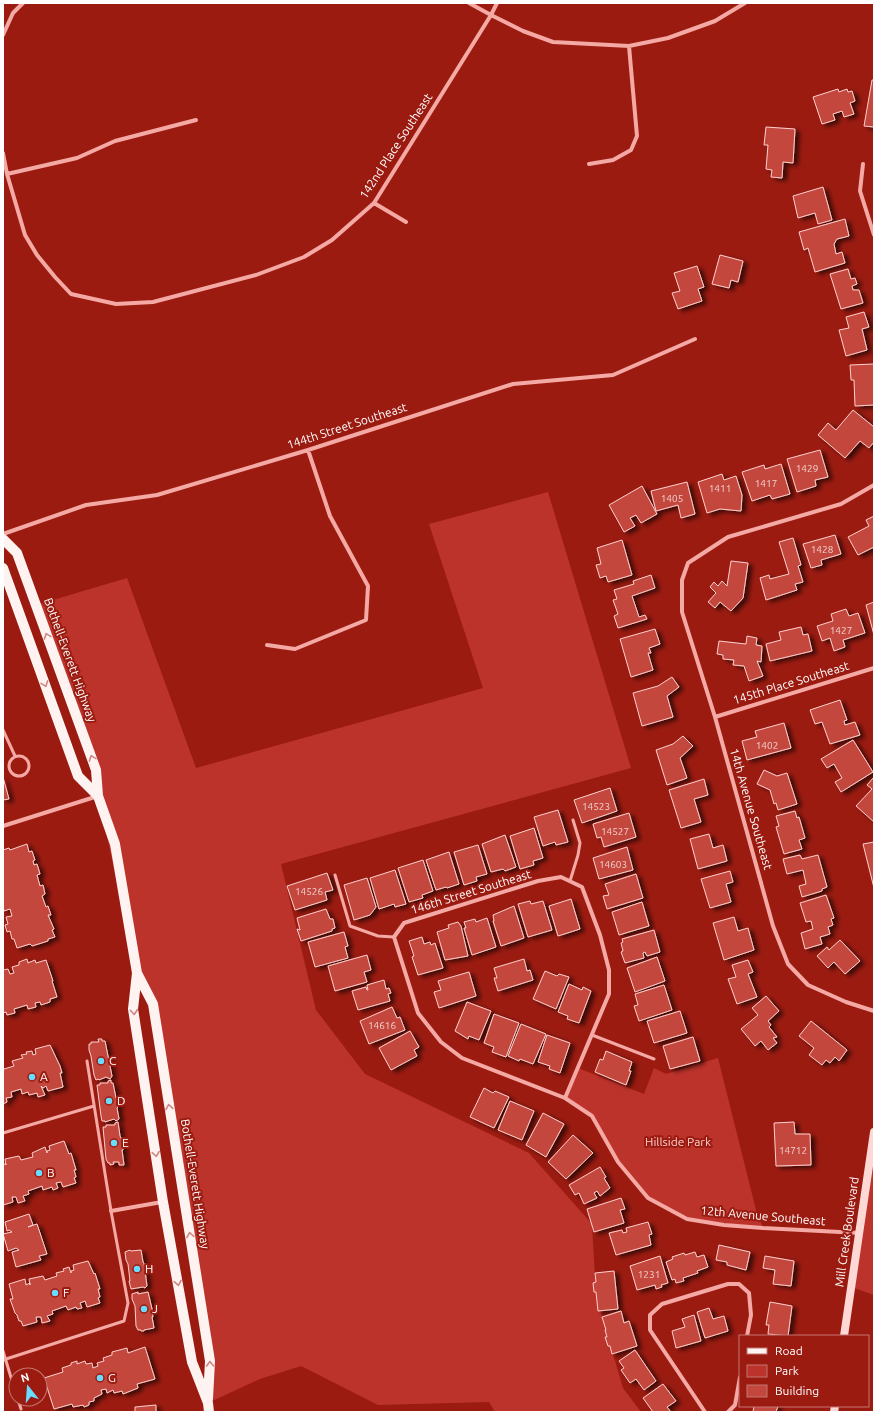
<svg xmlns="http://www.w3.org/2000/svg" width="877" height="1415" font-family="Ubuntu,sans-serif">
<defs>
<filter id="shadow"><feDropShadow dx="4.5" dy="2.5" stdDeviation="2" flood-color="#0009"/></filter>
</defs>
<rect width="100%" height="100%" fill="#9b1b11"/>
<path fill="#bc332b" d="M548,492L631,768L281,864L316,1010L365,1074L529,1153L592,1224L596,1296L623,1388L641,1412H495L489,1402L378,1405L301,1366L260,1379L208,1403L210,1361L153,1004L137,973L98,796L96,770L36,605L127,578L196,768L483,688L429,524Z
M718,1058L756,1210L763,1228L687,1219L648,1198L618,1162L592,1116L565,1098L578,1068L644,1094L654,1068L666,1074Z
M874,1133V1295L851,1287Z"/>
<path fill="#c4473e" stroke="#fed0cd" filter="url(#shadow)" d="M872,80H874V127L864,126Z
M838,89L839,92L847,89L848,92L852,91L855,101L850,103L854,114L844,117L842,111L833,114L835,120L822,124L813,97Z
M766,127L795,129L793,163L783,162L782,178L771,177L772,170L766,169L768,145H764Z
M823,187L832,220L818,224L815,213L798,218L793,196Z
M845,219L849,236L837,239L834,244L836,254L842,252L845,263L815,272L808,248L804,250L799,232Z
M720,255L743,261L738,282L731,280L729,288L712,284Z
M697,266L704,287L698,289L702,301L678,309L672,293L680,291L674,273Z
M848,269L851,279L855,278L857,284L852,286L853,290H859L863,303L841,309L830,274Z
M864,312L869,327L862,329L867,350L846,356L839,330L849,328L846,317Z
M874,364V405L855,406L854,380H851L850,365Z
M853,410L874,427V442L869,448L860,441L845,458L818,435L828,423L836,430Z
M820,450L828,477L815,480L816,486L797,492L787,459Z
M781,464L790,494L772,499L770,495L752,501L742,472L764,465L765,469Z
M722,474L724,480L736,476L742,495L741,511L720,509L707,513L698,482Z
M687,482L695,514L681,518L678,505L656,511L651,491Z
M642,486L657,514L641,523L636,515L630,518L635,526L624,532L609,505Z
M874,516V547L858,555L848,537L869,526L866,520Z
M835,535L841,554L821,560L822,565L811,568L803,544Z
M793,538L801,565L798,566L803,582L795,584L797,590L766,600L760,578L769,575L770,579L789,574L779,542Z
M622,540L632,575L608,582L606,576L600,578L596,565L601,564L597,548Z
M731,561L748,563L743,598L731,611L720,602L715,608L708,602L716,593L710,587L714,582L718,586L722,581L727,586Z
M651,575L655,588L632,596L639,617L645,615L647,619L618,628L614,616L618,614L613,600L617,599L614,590L634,584L633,581Z
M874,602V635L866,605Z
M846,609L849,616L858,613L865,633L843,640L845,647L834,651L830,638L822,641L817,626L833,621L831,614Z
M801,627L803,635L808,634L812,651L770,661L766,644L781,640L779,632Z
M655,629L660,644L649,648L651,653H648L653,670L631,677L620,639Z
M747,636L757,638L756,645L762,646L761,662L757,661L763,676L749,681L744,666L733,665L734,660L723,659V655L717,654L719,641L746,644Z
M672,677L679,687L667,696L673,717L642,726L633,693L658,686Z
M840,700L847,720L844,721L845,725L855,722L860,735L830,744L822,722L815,724L810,710Z
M784,723L791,748L747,760L742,741L757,737L755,731Z
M683,736L693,746L680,758L687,778L667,785L656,750L673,744Z
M853,740L873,772L841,792L835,782L842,778L834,764L827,768L821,759Z
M764,770L777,776L787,773L797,804L778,810L776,803L774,804L770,790L757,784Z
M3,777L9,799L3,800Z
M874,777V822L856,806L872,789L867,785Z
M704,779L708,795L694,799L701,822L681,828L669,790Z
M610,788L617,811L582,823L574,800Z
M558,810L568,842L556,845L555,842L543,846L534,817Z
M795,811L797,818L799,817L805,838L799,840L802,849L784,854L776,827L779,826L776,816Z
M629,813L636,837L604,847L601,837L597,838L593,824Z
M534,828L543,858L533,861L534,865L520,869L510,836Z
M709,834L713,848L723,845L727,861L698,869L690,839Z
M505,835L516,867L505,871L503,869L491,872L482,844Z
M874,842V888L863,844Z
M27,844L29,852L32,851L35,860L33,861L34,865L37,864L40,874L37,875L40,886L43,885L45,894L42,896L46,907L48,906L51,915H48L54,929L52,930L55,937L48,939V941L32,946L30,944L17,948L14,939H12L10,931L7,932L5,925L8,924L6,917L12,916L10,909L4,911L3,906V850L9,848L10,850Z
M478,845L487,874L476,877L477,881L464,885L454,852Z
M627,847L633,870L599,879L593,858Z
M449,852L459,884L447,888L446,887L436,890L426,860Z
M800,855L802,859L818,855L827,887L822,889V891L802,897L799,886L806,884L803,870L787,874L783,859Z
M423,860L433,891L422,895L423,898L409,902L398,868Z
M395,870L406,904L395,907L394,904L379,909L370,878Z
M730,871L733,882L726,884L731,902L710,908L701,879Z
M327,873L333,890L325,892L327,900L295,910L287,886Z
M636,874L643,898L607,909L603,896L609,895L605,884Z
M367,878L376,907L370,915L354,920L344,885Z
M826,895L834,918L831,919L833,925L828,927L830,934L820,937L822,944L805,949L801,933L813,929L811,921L806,922L800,903Z
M571,899L580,929L558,936L549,906Z
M530,901L531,904L543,901L552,930L528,937L518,904Z
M642,902L649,926L619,935L612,912Z
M514,906L524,938L501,946L493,921H494L493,915Z
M326,909L330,919H333L335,928L332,929V931L301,941L297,929L300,930L297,918Z
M734,917L738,931L748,928L754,950L724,960L713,923Z
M487,918L496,947L472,955L464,928H466L464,922L475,919L476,922Z
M458,922L461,926L468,956L445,960L437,932L449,928L448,925Z
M654,930L660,952L647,956L645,952L643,953L644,958L625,963L621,952L623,951L621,943L623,942L622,939Z
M344,932L348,946L345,947L348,958L315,967L308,942Z
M422,937L424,944L430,942L431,945L435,943L443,968L418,975L412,957L414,956L409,941Z
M840,940L860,961L845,974L834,962L828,968L817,956L827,947L829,950Z
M367,955L371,970L364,972L367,982L335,991L328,966Z
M657,957L665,981L635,992L627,968Z
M27,959L28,963L35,960L36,963L46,960L53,981H52L57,997L50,999V1002L41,1005L40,1002L35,1003L36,1007L28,1009L27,1005L14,1009L15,1013L7,1015L6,1012L3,1013V970L8,969L10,974L14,973L12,967L19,965V962Z
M524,959L527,971L530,970L533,980L498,991L494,978H497L494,968Z
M748,960L753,972L748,974L757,997L737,1004L728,979L736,977L732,965Z
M545,971L557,976L559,974L569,977L556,1009L533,999Z
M469,972L476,996L439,1008L434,992L441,990L438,981Z
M384,980L386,989L389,988L391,993L388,994L390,1001L358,1010L352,991L366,987L367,990H368L367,985Z
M569,984L582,990L583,987L591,991L579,1023L567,1019L568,1016L558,1012Z
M664,985L672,1010L639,1021L634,1006L638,1005L635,994Z
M766,996L779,1011L768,1021L771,1025L769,1027L777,1037L773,1038L777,1043L768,1050L761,1041L755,1046L741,1029L758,1015L752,1008Z
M467,1002L491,1011L479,1040L469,1036L468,1039L455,1031Z
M392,1007L397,1018L400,1017L405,1030L369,1044L360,1021Z
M680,1011L687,1033L654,1043L647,1021Z
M494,1014L519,1023L506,1057L492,1052L494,1047L484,1043Z
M811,1021L847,1050L839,1061L835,1057L830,1063L826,1060L822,1065L809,1055L814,1048L799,1036Z
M521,1024L546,1034L533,1064L520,1059L519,1061L508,1056Z
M410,1031L419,1047L414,1050L417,1056L391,1070L379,1048Z
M547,1035L570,1043L560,1073L549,1069L550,1066L538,1062Z
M693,1037L700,1061L670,1069L663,1046Z
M98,1039H102V1041H105L112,1076L110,1079L106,1077L99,1080L98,1079L96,1080L94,1075L91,1056L89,1050V1044H91V1042H99Z
M50,1045L60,1066L62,1073H60L63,1087L48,1091L46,1086L43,1088L41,1086L45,1095L38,1097L37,1093L29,1095L28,1092L22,1094L21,1089L11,1092L12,1097L6,1098L7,1102L3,1104V1067L4,1069L14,1066L12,1061L23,1058L21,1055L27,1054L26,1052L32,1051L33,1055L36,1054L35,1049Z
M606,1051L632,1062L629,1071H631L626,1085L595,1072L600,1059L603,1060Z
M111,1080V1083H113L116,1098H117L118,1107L117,1108L119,1119L116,1121L114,1119L105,1122V1121H102L101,1116L97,1085H100V1083H108V1081Z
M484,1088L493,1093L495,1091L509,1097L494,1128L470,1117Z
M510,1101L534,1111L522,1140L498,1130Z
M543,1113L564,1124L546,1157L526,1145Z
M118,1122L120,1136L122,1140L123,1150H122L124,1165H119V1162H113L114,1164L110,1165V1163H108L106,1159L103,1127H106V1125H115V1123Z
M794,1122L795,1134H810L811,1165L776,1166L774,1123Z
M573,1135L593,1153L566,1179L548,1162Z
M64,1141L69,1154L71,1153L76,1170H74L76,1177L74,1178L76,1183L63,1187L61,1182L56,1183L58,1188L53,1190L52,1187L43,1190L42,1186L28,1191L29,1194L23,1196L25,1201L18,1203L16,1197H12L13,1202L3,1205V1164H6V1165L5,1159L19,1156L21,1160L33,1157L32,1153L45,1147L47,1153V1151L50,1150L49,1146Z
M600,1167L606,1177L604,1178L610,1188L600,1196L597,1191L594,1193L597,1198L584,1204L579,1193L575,1195L569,1185Z
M621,1198L625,1209L620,1210L624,1223L594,1232L587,1209Z
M29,1214L33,1225L28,1227L37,1224L47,1254L39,1256L41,1260L16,1267L12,1252L19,1250L16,1248L8,1251L3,1234L12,1232L9,1230L7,1231L5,1222Z
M648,1222L652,1234L649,1235L651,1245L616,1255L609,1233L622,1230L623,1233L627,1232L626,1228Z
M719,1245L750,1252L746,1270L727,1265V1262L716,1260Z
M130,1250L131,1251L141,1250L143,1262L144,1263L147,1286L145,1288L143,1287L131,1289L129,1281H130L128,1264L126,1260L125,1252Z
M695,1252L697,1257L704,1255L708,1267L697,1271L698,1273L683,1278L684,1281L676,1283L675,1279L672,1280L666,1262L673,1259L672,1257L684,1253L685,1255Z
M660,1256L668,1283L661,1285L662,1287L656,1289L655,1285L637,1290L630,1266Z
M765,1256L794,1261L791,1286L773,1284L775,1270L763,1268Z
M88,1261L94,1274L95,1273L100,1289H98L100,1297L98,1298L100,1303L87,1307L85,1301L80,1303L82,1308L77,1309L76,1307L68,1310L66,1306L52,1311L53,1314L47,1316L50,1321L42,1323L41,1317H36L37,1322L23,1326L21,1321H19L17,1315L15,1313L10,1299H13L9,1284L25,1279L26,1285L30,1283V1285L29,1279L43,1276L45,1280L57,1276L56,1273L64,1271L63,1269L69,1267L71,1273V1271L74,1270L73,1265Z
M614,1271L618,1309L598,1311L596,1292H594L593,1283L596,1282L595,1273Z
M138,1292V1294L148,1292L153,1313L152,1312L153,1317H152L154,1328L144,1330V1331H141V1330H138L136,1326L135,1306L132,1299V1294Z
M770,1302L792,1306L788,1336L768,1334L769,1325H766Z
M709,1308L713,1319L724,1316L728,1331L705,1338L697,1312Z
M621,1311L624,1323L629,1321L637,1346L612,1354L610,1346H608L605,1337H607L605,1330H606L602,1317Z
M694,1315L701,1341L676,1348L672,1331L685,1327L682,1319Z
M145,1347L155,1379L137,1384L138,1388L123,1394L122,1391L114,1393L113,1390L107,1393L106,1389L101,1390L102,1394L94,1398V1401L89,1402V1405L84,1407L83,1405L73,1407L72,1404L54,1409L44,1378L63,1372L62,1368L71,1365V1363L77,1361V1364L85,1361L86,1364L92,1363L93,1368L98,1366L97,1363L104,1361L103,1358L112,1355V1352L127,1348L128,1353Z
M635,1350L656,1381L644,1390L636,1379L630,1383L621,1370L624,1368L619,1361Z
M663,1384L676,1401L667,1407L671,1412H653L643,1398Z
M156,1405V1412H135V1407Z
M754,1406H778L776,1412H753Z"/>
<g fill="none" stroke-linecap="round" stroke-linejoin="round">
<path stroke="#f4a9a4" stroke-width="3" d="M3,730L15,756
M9 766a10 10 0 1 1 20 0a10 10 0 1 1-20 0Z
M335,875L350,926L378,936L394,937
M570,881L578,855L580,843L573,820
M592,1035L654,1059
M3,1133L94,1106
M3,1351L16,1394
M3,1360L124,1321L128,1303L111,1211L87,1061
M18,1399L21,1409"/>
<path stroke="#f4a9a4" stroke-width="4" d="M469,3L491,15L497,3
M3,35L13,13L23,3
M3,153L7,174L25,235L37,255L55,277L71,294L116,304L153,302L256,275L304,257L332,240L374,203L491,15L523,31L553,42L629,46L668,38L715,21L745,3
M589,164L613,160L631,150L637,136L629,46
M863,164L860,191L874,235
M7,174L77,158L115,141L196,120
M374,203L406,222
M874,485L841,504L728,537L688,563L682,580V612L715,717L773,926L788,964L808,985L846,1002L874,1011
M3,534L86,505L157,495L308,450L513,384L613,375L695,339
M267,645L295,649L366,620L368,586L330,516L308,450
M715,717L874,668
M3,826L98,796
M565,1098L609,994V970L600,935L582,887L561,877L538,881L404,923L394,937L418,1013L441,1042L462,1058L565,1098L592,1116L618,1162L648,1198L687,1219L724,1225L763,1228L859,1233
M111,1211L162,1202
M705,1412L650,1330V1315L662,1304L728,1284H739L749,1293L751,1315L747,1336
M728,1412L735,1405L740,1377"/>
<path stroke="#fdd8d5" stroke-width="8" d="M844,1336L874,1132
M834,1412L835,1406"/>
<path stroke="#fff3f2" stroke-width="10" d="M3,539L17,553L96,770L98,796L115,844L137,973L133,1009L163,1202L192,1362L208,1403L209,1412
M3,568L78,776L98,796
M137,973L153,1004L210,1361L208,1399"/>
</g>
<defs><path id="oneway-chevron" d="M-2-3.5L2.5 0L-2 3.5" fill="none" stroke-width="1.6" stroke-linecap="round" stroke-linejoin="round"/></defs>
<g stroke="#cd8782">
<use href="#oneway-chevron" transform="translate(47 636) rotate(-110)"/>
<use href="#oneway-chevron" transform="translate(45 684) rotate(70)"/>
<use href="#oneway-chevron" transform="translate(92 758) rotate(-110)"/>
<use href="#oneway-chevron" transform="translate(134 1012) rotate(85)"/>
<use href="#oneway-chevron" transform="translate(169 1107) rotate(-99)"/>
<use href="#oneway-chevron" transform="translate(156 1154) rotate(81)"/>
<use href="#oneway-chevron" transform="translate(190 1235) rotate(-99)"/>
<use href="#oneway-chevron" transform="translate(178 1283) rotate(80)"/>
<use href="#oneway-chevron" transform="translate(210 1364) rotate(-91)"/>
</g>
<g fill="#68ddff" stroke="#9b1b11" stroke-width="1.5">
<circle cx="101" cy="1061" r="4"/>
<circle cx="32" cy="1077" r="4"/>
<circle cx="109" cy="1101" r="4"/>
<circle cx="114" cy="1143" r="4"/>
<circle cx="39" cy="1173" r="4"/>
<circle cx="137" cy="1269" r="4"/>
<circle cx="55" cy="1293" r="4"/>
<circle cx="144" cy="1309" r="4"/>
<circle cx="100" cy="1378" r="4"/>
</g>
<g text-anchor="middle" stroke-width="4" stroke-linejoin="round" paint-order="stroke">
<g font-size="10" fill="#f0d1cf">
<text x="807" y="472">1429</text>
<text x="766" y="487">1417</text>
<text x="720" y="492">1411</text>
<text x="672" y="502">1405</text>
<text x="822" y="553">1428</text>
<text x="841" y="634">1427</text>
<text x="767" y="749">1402</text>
<text x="596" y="810">14523</text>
<text x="615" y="835">14527</text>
<text x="613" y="868">14603</text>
<text x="309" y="895">14526</text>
<text x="382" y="1029">14616</text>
<text x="793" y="1154">14712</text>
<text x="649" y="1278">1231</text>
</g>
<g font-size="12" fill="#fff" stroke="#9b1b11">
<text transform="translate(396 146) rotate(-57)" y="4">142nd Place Southeast</text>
<text transform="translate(347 426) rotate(-18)" y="4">144th Street Southeast</text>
<text transform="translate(70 660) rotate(70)" y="4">Bothell-Everett Highway</text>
<text transform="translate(791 683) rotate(-17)" y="4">145th Place Southeast</text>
<text transform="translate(751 809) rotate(74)" y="4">14th Avenue Southeast</text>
<text transform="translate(471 892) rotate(-17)" y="4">146th Street Southeast</text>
<text transform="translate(195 1184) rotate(81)" y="4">Bothell-Everett Highway</text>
<text transform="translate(763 1216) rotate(5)" y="4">12th Avenue Southeast</text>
<text transform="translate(847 1232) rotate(-82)" y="4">Mill Creek Boulevard</text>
</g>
<g font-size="12" fill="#fff" stroke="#9b1b11" text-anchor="start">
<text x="109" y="1065">C</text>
<text x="40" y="1081">A</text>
<text x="117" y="1105">D</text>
<text x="122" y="1147">E</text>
<text x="47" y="1177">B</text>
<text x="145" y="1273">H</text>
<text x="63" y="1297">F</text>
<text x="152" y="1313">J</text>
<text x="108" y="1382">G</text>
</g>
<g font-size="12" fill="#fed0cd" stroke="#9b1b11">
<text x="678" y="1146">Hillside Park</text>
</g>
</g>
<rect width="877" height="1415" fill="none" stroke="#ffffff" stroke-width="8"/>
<rect x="739" y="1335" width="130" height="72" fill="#9b1b11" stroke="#c37670"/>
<rect x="747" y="1348" width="20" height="6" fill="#fff3f2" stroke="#c37670"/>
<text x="775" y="1355" font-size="12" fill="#ffffff">Road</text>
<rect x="747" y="1365" width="20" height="12" fill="#bc332b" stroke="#c37670"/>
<text x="775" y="1375" font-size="12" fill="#ffffff">Park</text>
<rect x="747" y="1385" width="20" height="12" fill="#c4473e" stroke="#c37670"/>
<text x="775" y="1395" font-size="12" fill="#ffffff">Building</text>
<g transform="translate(28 1387) rotate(343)"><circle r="19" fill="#9b1b11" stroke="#c37670"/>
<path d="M0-3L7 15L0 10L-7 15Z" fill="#68ddff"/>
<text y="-6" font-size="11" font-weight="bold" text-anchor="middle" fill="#ffffff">N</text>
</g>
</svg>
